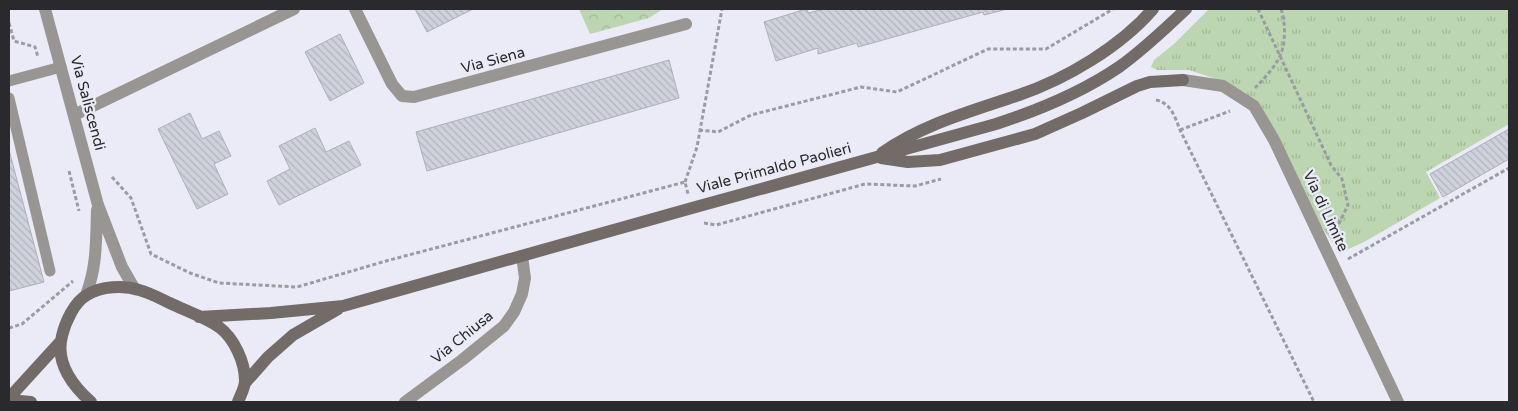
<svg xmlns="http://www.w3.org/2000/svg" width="1518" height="411" font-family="'Varela Round',sans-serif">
<defs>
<pattern id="grass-tufts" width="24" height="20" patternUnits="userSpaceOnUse" patternTransform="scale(1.25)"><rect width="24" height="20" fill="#bbd6b0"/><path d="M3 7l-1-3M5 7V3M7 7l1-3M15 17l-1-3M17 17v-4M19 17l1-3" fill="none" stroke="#a1b898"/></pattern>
<pattern id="park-crowns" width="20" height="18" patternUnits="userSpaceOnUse" patternTransform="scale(1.25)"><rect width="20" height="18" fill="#bbd6b0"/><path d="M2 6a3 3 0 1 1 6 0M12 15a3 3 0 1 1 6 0" fill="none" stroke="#a1b898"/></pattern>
<pattern id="building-back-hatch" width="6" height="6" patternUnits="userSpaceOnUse" patternTransform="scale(1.25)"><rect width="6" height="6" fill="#cfd1dc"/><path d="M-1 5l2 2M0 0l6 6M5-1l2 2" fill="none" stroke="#b2b4bd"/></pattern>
</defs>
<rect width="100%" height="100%" fill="#eaebf6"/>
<path fill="url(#grass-tufts)" d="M1209,9H1509V124L1426,172L1440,198L1364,242L1340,253L1318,222L1272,129L1222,81L1189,70H1157L1151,67L1154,60L1174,44Z"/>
<path fill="url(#park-crowns)" d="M579,9H663L649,18L590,34Z"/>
<path fill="url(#building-back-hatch)" stroke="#adafb9" d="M415,9H473L427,32Z
M806,9L809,13L823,9H1007L984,15L983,12L858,47L857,43L818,54V48L776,61L764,22Z
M340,34L364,83L330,101L305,52Z
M669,60L679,98L427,171L416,132Z
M190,113L202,139L219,131L231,156L214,164L228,194L197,209L158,129Z
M315,128L326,152L349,141L361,165L279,205L267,181L290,169L279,146Z
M1509,129V159L1443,197L1430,174Z
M9,150L44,282L9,291Z"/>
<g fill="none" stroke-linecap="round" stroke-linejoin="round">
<path stroke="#9a9ba3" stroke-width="3" stroke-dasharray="4 2.5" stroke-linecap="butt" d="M1258,9L1331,165L1342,179L1348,205L1335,232
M9,23L14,41L35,47L38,57
M1255,88C1263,80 1272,70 1278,60C1286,47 1286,23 1281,9
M1156,100C1171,103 1175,117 1180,130L1314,402
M699,130L718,132L751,115L861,87L897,92L988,49H1046L1113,9
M1180,130L1230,111
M69,171L79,211
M112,177L131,198L151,254L190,273L219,283L297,287L386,261L685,182L688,194
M685,182L697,147L722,9
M704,223L716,225L865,184L915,186L941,179
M1348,259L1509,168
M9,328L22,324L73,281"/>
<path stroke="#999592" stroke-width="11" d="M9,81L61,67
M9,98L50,271"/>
<path stroke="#999592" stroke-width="12" d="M45,9L98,205L122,267L134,288
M355,9L392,84L402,96L414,97L686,24
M1183,80L1223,86L1254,106L1274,140L1398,402
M74,115L294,9
M86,295C97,267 96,240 97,210
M405,402L462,360L504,326L514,312L522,294L525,278L522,256"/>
<path stroke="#726b68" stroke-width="12" d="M882,153C923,124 972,111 1019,95C1066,79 1120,47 1153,9
M881,158L908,162L940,160L1035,134L1082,113L1137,86L1150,82L1183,80
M199,317L271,313L343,306L692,208L996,124C1039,110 1081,93 1119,67C1143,50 1165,29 1186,9
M245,383L268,357L293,335L338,309
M9,398L61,341
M9,400L31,402
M91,402C73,386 55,363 62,336C65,323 74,302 87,295C101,286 124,285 139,290C151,293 163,300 174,305C189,312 206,318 219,327C234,338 245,362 245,381C245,388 240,396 238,402"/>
</g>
<g text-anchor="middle" stroke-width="5" stroke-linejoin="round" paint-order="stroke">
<g font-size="15" fill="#2a2a2e" stroke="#eaebf6">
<text transform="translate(493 60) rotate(-15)" y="5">Via Siena</text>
<text transform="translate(88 103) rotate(75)" y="5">Via Saliscendi</text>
<text transform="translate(774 168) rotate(-15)" y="5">Viale Primaldo Paolieri</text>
<text transform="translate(1326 211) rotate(65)" y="5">Via di Limite</text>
<text transform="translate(462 337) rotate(-39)" y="5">Via Chiusa</text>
</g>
</g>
<rect width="1518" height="411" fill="none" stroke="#2a2a2e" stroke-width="20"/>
</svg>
